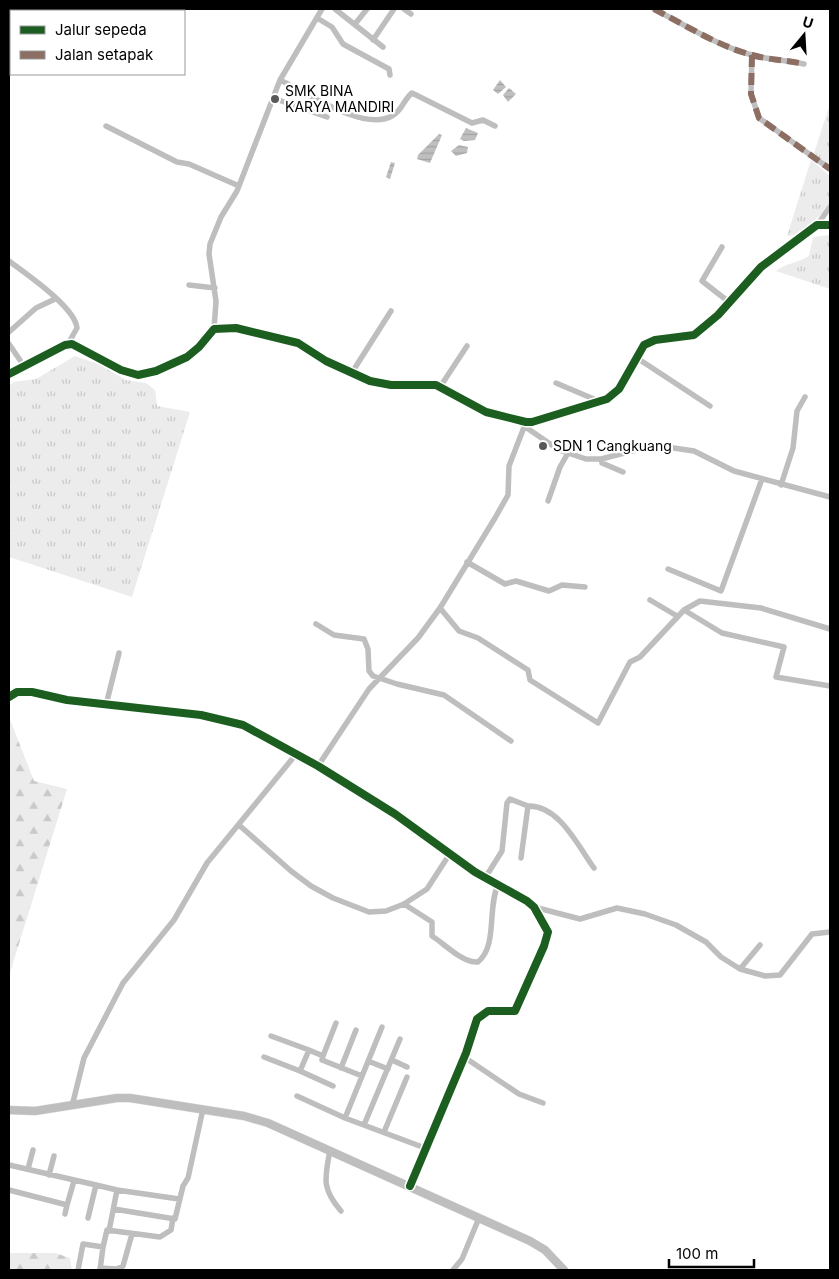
<svg xmlns="http://www.w3.org/2000/svg" width="839" height="1279" font-family="Inter,sans-serif">
<defs>
<pattern id="grass-tufts" width="24" height="20" patternUnits="userSpaceOnUse" patternTransform="scale(1.25)"><rect width="24" height="20" fill="#ececec"/><path d="M3 7l-1-3M5 7V3M7 7l1-3M15 17l-1-3M17 17v-4M19 17l1-3" fill="none" stroke="#c9c9c9"/></pattern>
<pattern id="forest-firs" width="22" height="20" patternUnits="userSpaceOnUse" patternTransform="scale(1.25)"><rect width="22" height="20" fill="#ececec"/><path d="M5 1l3.5 6h-7zM16 11l3.5 6h-7z" fill="#c9c9c9"/></pattern>
<pattern id="water-rules" width="6" height="5" patternUnits="userSpaceOnUse" patternTransform="scale(1.25)"><rect width="6" height="5" fill="#bfbfbf"/><path d="M0 2.5h6" fill="none" stroke="#a2a2a2"/></pattern>
</defs>
<rect width="100%" height="100%" fill="#fff"/>
<path fill="url(#grass-tufts)" d="M830,104V167L814,153Z
M811,160L830,176V206L804,230H800L795,235L787,236Z
M830,235V289L776,271C786,263 798,263 809,256L813,237Z
M75,356L98,364L126,380L146,383L155,390L157,406L190,412L132,597L9,557V386L14,382L36,379Z"/>
<path fill="url(#forest-firs)" d="M9,717L34,781L67,789L9,976Z
M9,1253H55L70,1258L72,1270H9Z"/>
<path fill="url(#water-rules)" d="M500,80L506,87L498,94L493,90Z
M509,88L516,94L508,102L503,95Z
M466,128L478,133L475,140L464,141L460,139Z
M439,134L442,135L430,163L417,159L418,155Z
M459,145L468,147L467,153L456,156L451,151Z
M391,162L395,163L390,179L386,177Z"/>
<g fill="none" stroke-linecap="round" stroke-linejoin="round">
<defs>
<path id="major" d="M9,1110L35,1111L117,1098H130L244,1116L268,1123L530,1241L545,1250L564,1270"/>
</defs>
<use href="#major" stroke="#dbdbdb" stroke-width="9"/>
<path stroke="#bebebe" stroke-width="5.5" d="M335,9L383,47
M404,9L411,14
M654,9C685,25 718,46 752,55C769,60 787,60 804,64
M317,18L332,27L343,44L389,69L390,75
M355,24L367,9
M373,40L394,9
M752,55L751,94L759,118L830,169
M280,80C306,92 363,132 392,116C402,111 404,99 412,93L472,123L483,120L495,126
M273,98L327,117
M106,126L177,162L189,164L239,186
M817,225L830,207
M722,247L702,281L729,302
M9,261C26,274 75,307 77,328L68,344
M189,285L215,288
M214,329L216,301L209,254L210,244L221,217L237,191L280,80L322,9
M9,332L36,308L55,299
M9,344L24,366
M637,358L710,406
M9,374L65,345L72,344L121,370L138,375L156,371L187,357L199,347L214,329L236,328L298,343L326,361L370,381L391,385H436L486,412L526,422H532L607,399L619,389L644,345L655,340L694,335L718,315L761,267L817,225H830
M351,374L391,311
M556,383L601,402
M440,387L467,346
M524,426L559,450L586,459H601L644,448L660,446L694,451L734,471L830,497
M601,459L602,463L623,472
M781,485L793,448L797,411L805,397
M548,501L560,467L568,453
M467,562L505,584L516,581L549,591L562,585L585,587
M668,569L721,591L762,479
M650,600L677,616
M440,608L459,631L478,638L528,670L530,680L598,723L630,662L640,657L684,610L700,601L761,608L830,629
M684,610L722,633L784,647L776,677L830,686
M316,624L334,635L364,639L368,649L369,671L373,676L397,684L444,695L511,741
M9,697L17,692H32L67,700L201,715L243,725L318,766L395,814L475,872L527,901L534,907L548,932L544,946L515,1011H488L477,1019L466,1053L410,1186
M106,705L119,653
M318,766L369,689L418,638L440,608L495,518L508,495L509,466L526,422
M528,806C559,805 578,846 594,868
M239,825L291,871L311,886L333,898L369,912L386,911L404,904L427,889L449,855
M485,878L502,851L507,803L510,799L528,806L521,858
M404,904L432,922V936C445,944 462,963 478,962C498,945 487,908 498,885
M534,907L580,919L617,908L645,914L676,925L706,942L721,957L740,969L765,976L780,975L812,934L830,932
M740,969L760,945
M309,1050L323,1056L322,1060L362,1076
M323,1056L336,1023
M264,1057L300,1071L309,1050L271,1036
M464,1057L519,1094L543,1103
M392,1060L407,1067
M368,1061L388,1069
M341,1068L356,1030
M300,1071L333,1086
M297,1096L345,1118L425,1148
M72,1106L84,1058L123,983L174,920L207,863L297,753
M345,1118L382,1027
M364,1125L400,1039
M384,1132L407,1077
M330,1150C325,1178 321,1188 341,1211
M9,1165L96,1185
M28,1169L33,1150
M49,1175L54,1156
M9,1190L67,1205L74,1181
M114,1209L175,1219L183,1186L188,1178L203,1109
M65,1214L67,1205
M88,1218L96,1185L117,1190
M109,1231L117,1190L179,1199
M103,1247L107,1230L160,1237L171,1230L173,1218
M100,1268L117,1269L123,1266L132,1234
M78,1270L83,1244L103,1247L100,1270
M453,1270L462,1259L479,1218"/>
<use href="#major" stroke="#bebebe" stroke-width="8"/>
<path stroke="#8d6e63" stroke-width="6" stroke-dasharray="12 6" stroke-linecap="butt" d="M654,9C685,25 718,46 752,55C769,60 787,60 804,64
M752,55L751,94L759,118L830,169"/>
<defs>
<path id="cycleway" d="M9,374L65,345L72,344L121,370L138,375L156,371L187,357L199,347L214,329L236,328L298,343L326,361L370,381L391,385H436L486,412L526,422H532L607,399L619,389L644,345L655,340L694,335L718,315L761,267L817,225H830
M9,697L17,692H32L67,700L201,715L243,725L318,766L395,814L475,872L527,901L534,907L548,932L544,946L515,1011H488L477,1019L466,1053L410,1186"/>
</defs>
<use href="#cycleway" stroke="#fff" stroke-width="11"/>
<use href="#cycleway" stroke="#1b5e20" stroke-width="8"/>
</g>
<g fill="#595959" stroke="#fff" stroke-width="2">
<circle cx="275" cy="99" r="5"/>
<circle cx="543" cy="446" r="5"/>
</g>
<g text-anchor="middle" stroke-width="4.5" stroke-linejoin="round" paint-order="stroke">
<g font-size="14" fill="#000" stroke="#fff" text-anchor="start">
<text x="285" y="96">SMK BINA<tspan x="285" dy="16">KARYA MANDIRI</tspan></text>
<text x="553" y="451">SDN 1 Cangkuang</text>
</g>
</g>
<rect width="839" height="1279" fill="none" stroke="#000000" stroke-width="20"/>
<rect x="10" y="10" width="175" height="65" fill="#ffffff" stroke="#999999"/>
<rect x="20" y="26" width="25" height="8" fill="#1b5e20" stroke="#999999"/>
<text x="55" y="35" font-size="15" fill="#000000">Jalur sepeda</text>
<rect x="20" y="51" width="25" height="8" fill="#8d6e63" stroke="#999999"/>
<text x="55" y="60" font-size="15" fill="#000000">Jalan setapak</text>
<g transform="translate(804 35) rotate(18)" stroke="#ffffff" stroke-width="4" paint-order="stroke">
<path d="M0-4L9 19L0 12L-9 19Z" fill="#000000"/>
<text y="-8" font-size="14" font-weight="bold" text-anchor="middle" fill="#000000">U</text>
</g>
<path d="M669 1259v8h85v-8" fill="none" stroke="#000000" stroke-width="2.5"/>
<text x="676" y="1259" font-size="15" fill="#000000" stroke="#ffffff" stroke-width="4" paint-order="stroke">100 m</text>
</svg>
